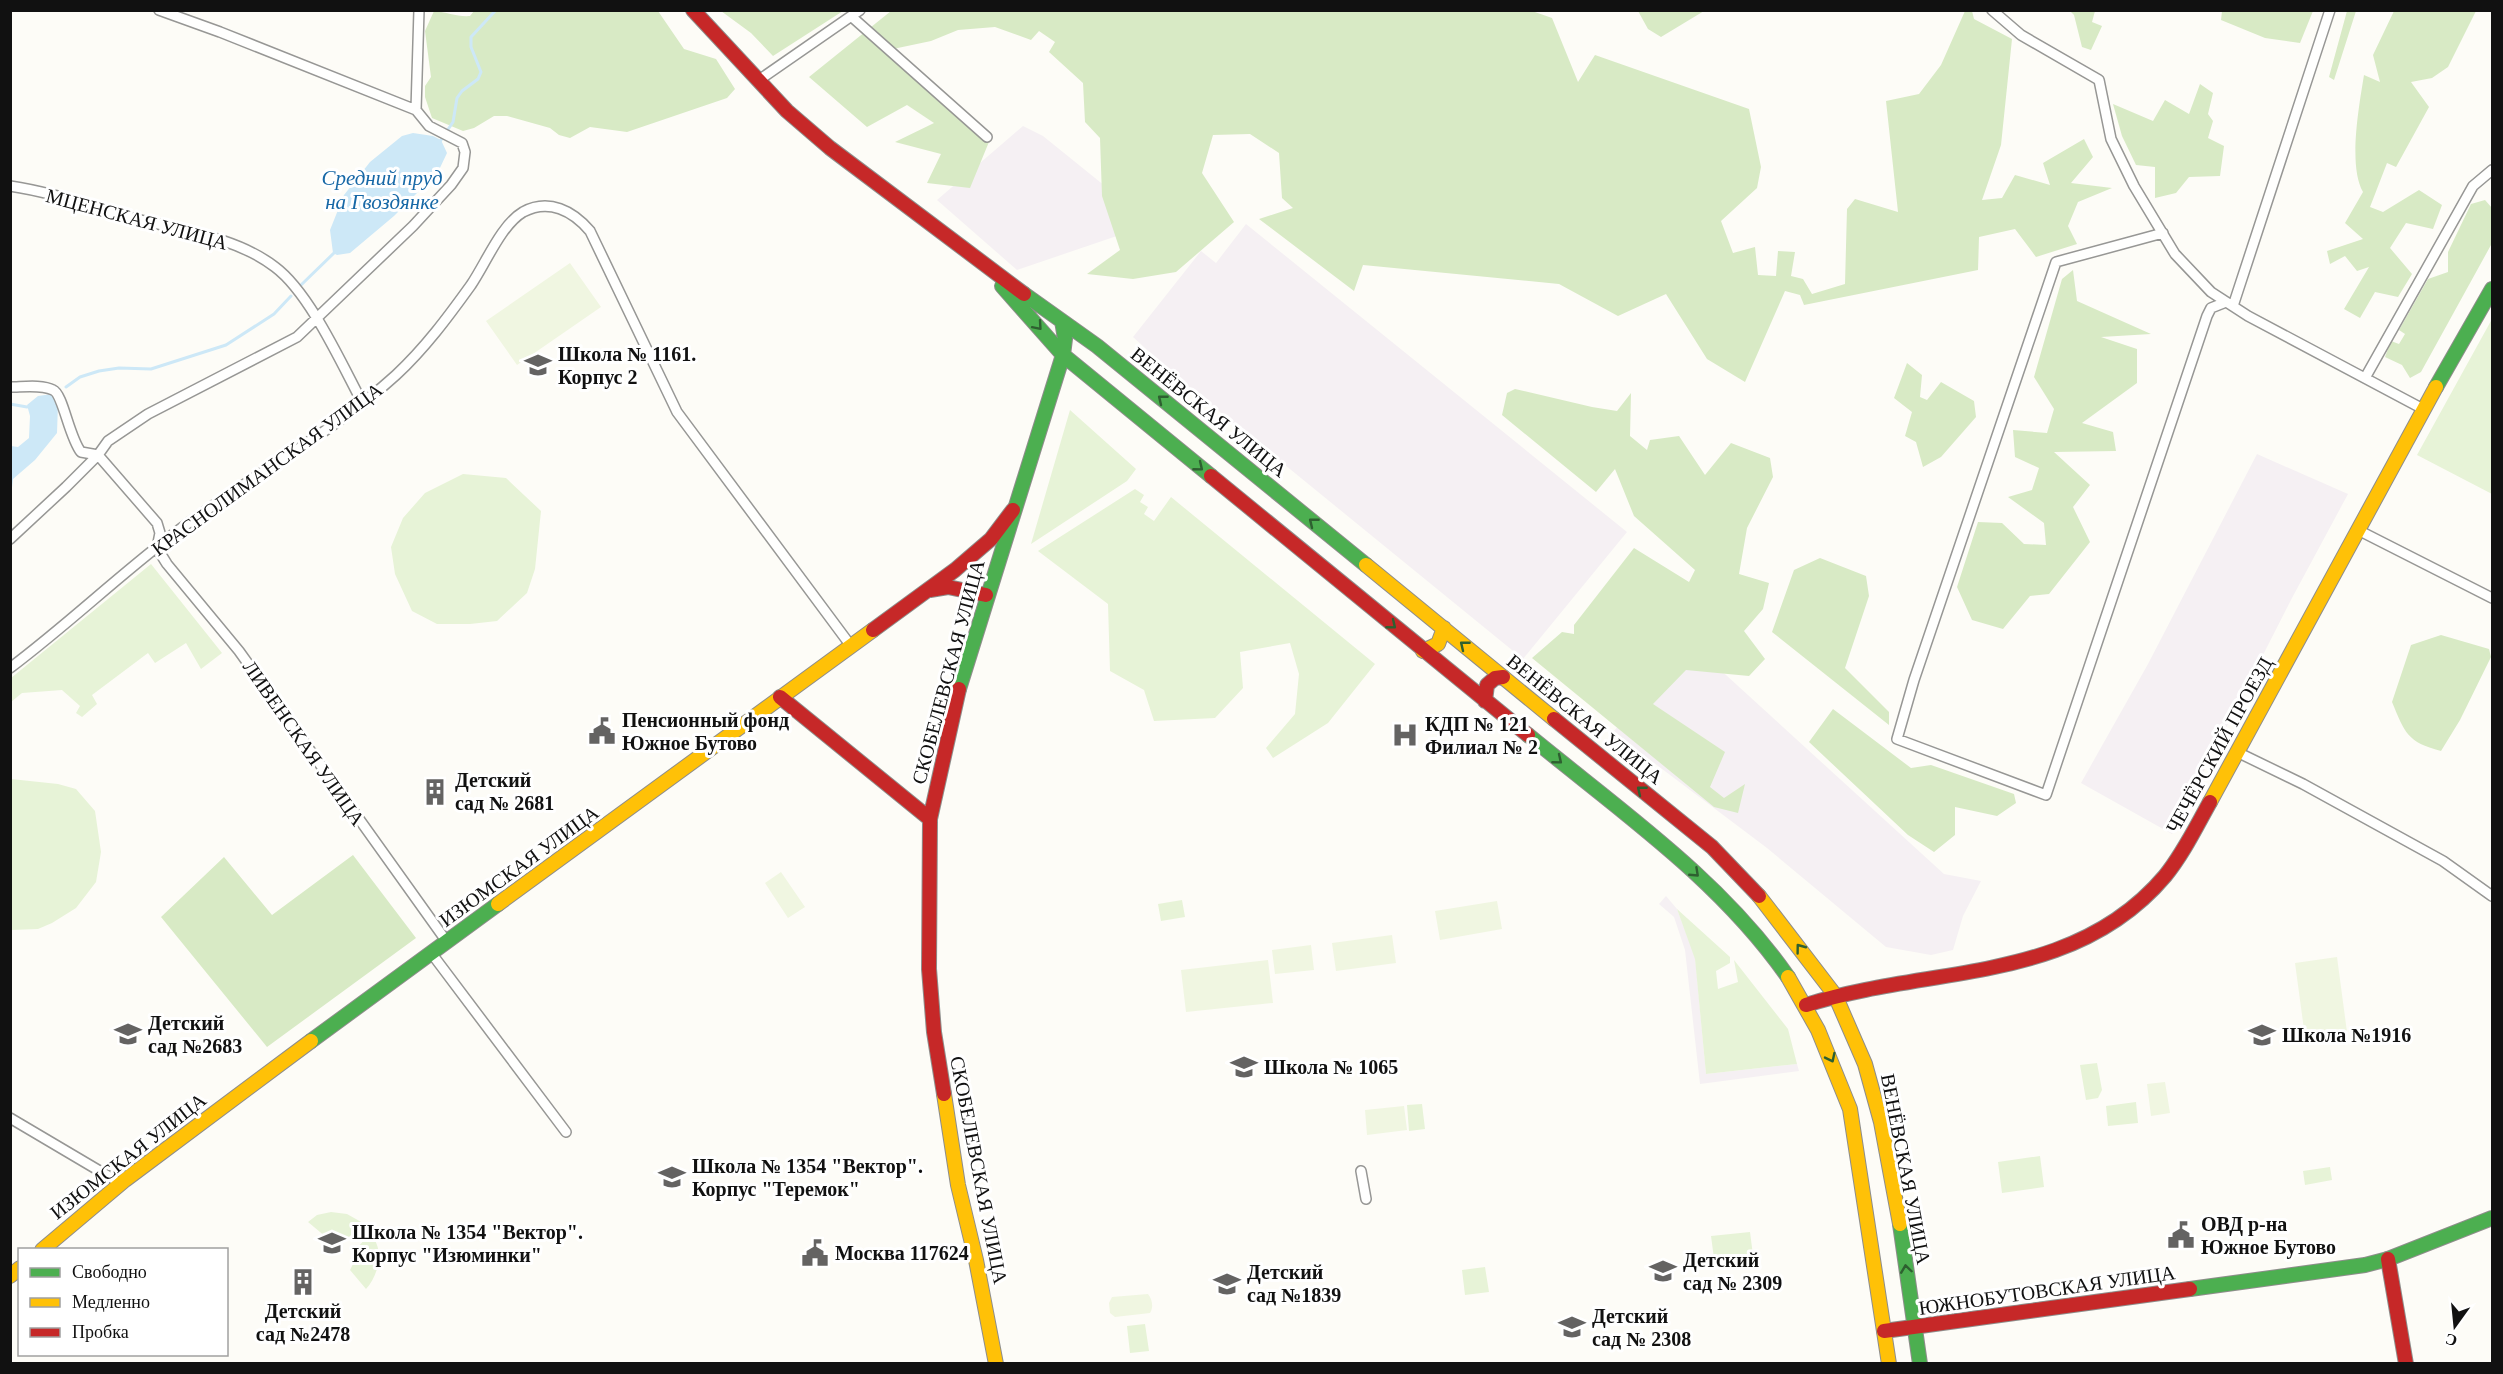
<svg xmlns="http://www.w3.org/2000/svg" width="2503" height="1374" font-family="Georgia,serif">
<rect width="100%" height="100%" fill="#fdfcf7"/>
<path fill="#f5f0f3" d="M1023,126L1043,136L1152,224L1017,270L937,200Z
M1246,224L1627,532L1523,659L1177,377L1133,337L1201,251L1216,263Z
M2257,454L2348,494L2292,598L2172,834L2081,783L2148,664Z
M1692,644L1944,874L1981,881L1963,916L1953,950L1931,955L1886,947L1767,848L1613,732Z
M1666,896L1677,909L1695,956L1706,1074L1797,1064L1799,1071L1700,1084L1685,950L1674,917L1659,904Z"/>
<path fill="#e7f3d7" d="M2492,319V494L2417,455Z
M1070,410L1136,469L1127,481L1031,544Z
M463,474L506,478L541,511L535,569L527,593L497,621L470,624H437L412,611L395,574L391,547L403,518L425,493Z
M1135,489L1144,495L1140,502L1148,507L1144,514L1154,521L1171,497L1375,664L1328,723L1273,758L1266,748L1295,714L1299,674L1290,643L1240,652L1243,688L1215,718L1154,721L1144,690L1110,671L1108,604L1038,551Z
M151,564L222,653L201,669L186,643L155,663L148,653L92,695L97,704L82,717L76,713L80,706L62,690L22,693L11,702V678Z
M11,779L58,784L76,789L95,811L101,852L96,882L76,908L52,923L38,929L11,930Z
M1182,900L1185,917L1161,921L1158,904Z
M1677,909L1730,957V963L1716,971L1718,989L1738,982L1734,960L1788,1029L1797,1064L1706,1074L1695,959Z
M2097,1063L2102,1090L2098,1098L2086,1100L2080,1065Z
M2136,1102L2138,1123L2108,1126L2106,1106Z
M1422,1104L1425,1129L1409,1131L1407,1105Z
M2040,1156L2044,1187L2002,1193L1998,1162Z
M2330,1167L2332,1180L2305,1185L2303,1171Z
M331,1212L347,1214L363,1223L345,1241L333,1235L326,1237L308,1222L317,1215Z
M1750,1232L1754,1263L1715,1266L1711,1236Z
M370,1234C385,1248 379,1275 366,1289L350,1270L356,1258L354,1251Z
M1485,1267L1489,1292L1465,1295L1462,1270Z
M1145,1324L1149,1351L1130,1353L1127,1326Z"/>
<path fill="#d8eac5" d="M474,11H658L684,49L716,59L735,89L727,98L627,132L590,127L570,138L559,135L550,128L507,116H494L474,128L463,131L432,118L425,97V86L431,77L425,31L434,11C447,12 457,17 470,16Z
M721,11H843L773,56L751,33Z
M891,11H1532L1552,18L1578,82L1595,55L1749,109L1761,167L1757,188L1721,221L1733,253L1755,247L1758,275L1776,276L1778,251L1795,252L1791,276L1803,279L1812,294L1845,284L1847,209L1855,199L1898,212L1886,101L1919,94L1941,65L1965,11H1972L1974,19L2012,39L2001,145L1982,200L2002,198L2015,175L2050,185L2043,163L2084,139L2093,157L2071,183L2112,188L2078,202L2068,226L2077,244L2036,257L2015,229L1979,237L1978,270L1804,305L1800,295L1785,291L1745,382L1707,359L1666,294L1618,316L1559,284L1363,265L1354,291L1259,219L1293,208L1282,198L1279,153L1250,134L1213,135L1202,173L1234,222L1176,272L1133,279L1087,274L1120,250L1102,196L1100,138L1085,122L1083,83L1049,52L1055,42L1039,31L1031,40L995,27L958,30L931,41L893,49L991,137L970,188L927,183L941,154L895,142L934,123L907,105L867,127L809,77Z
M1638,11H1704L1661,37L1648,29Z
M2070,11H2095L2092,22L2102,26L2091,50L2082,47L2074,15Z
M2222,11L2223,10L2313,11L2300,43L2265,38L2221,20Z
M2347,11H2356L2334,80L2329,77Z
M2394,11H2476L2448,67L2432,78L2411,82L2429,107L2396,167L2387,163L2370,207L2383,212L2419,190L2442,205L2433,229L2406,223L2390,248L2412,274L2398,297L2375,292L2360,318L2344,309L2369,267L2357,271L2345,256L2330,264L2327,251L2363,239L2345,223L2363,192C2348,166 2359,106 2364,75L2380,82L2373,55Z
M2200,84L2213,93L2208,114L2213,121L2208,138L2224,146L2220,176L2189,177L2176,193L2155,198V167L2136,165L2122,136L2113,104L2153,121L2165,100L2189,114Z
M2485,200L2492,208L2491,245L2421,372L2410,378L2402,365L2385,357L2391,341L2399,344L2405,334L2399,330L2428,279L2448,272V252L2471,204Z
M2073,270L2077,301L2151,334L2101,337L2137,349V383L2082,423L2113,432L2116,451L2054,452L2090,485L2073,507L2090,542L2049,594L2030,596L2003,629L1972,620L1957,587L1978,522L2002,523L2024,544L2046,545L2044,523L2008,497L2032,490L2039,468L2015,457L2013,430L2047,433L2054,409L2034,377L2062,279Z
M1907,363L1922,375L1920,397L1927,400L1941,382L1974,401L1976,417L1941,457L1923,467L1916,442L1905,436L1912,412L1894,398Z
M1515,389L1592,407L1617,411L1631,393L1630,436L1647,450L1650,440L1679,436L1705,475L1731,443L1770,458L1773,477L1747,528L1739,574L1769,583L1763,609L1744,631L1765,659L1749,676L1686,670L1653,704L1725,752L1710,787L1724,798L1745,784L1738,813L1714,807L1532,658L1562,632L1574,634V625L1634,548L1689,582L1695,570L1634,516L1615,469L1596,492L1502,415L1507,393Z
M1820,558L1866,576L1869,596L1845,668L1889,712V725L1772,632L1794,570Z
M2441,635L2489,649L2491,657L2460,720L2441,751C2407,742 2405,733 2392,702L2411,645Z
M1833,709L1911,768L1931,765L2014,794L2016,803L1997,816L1955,807V835L1934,852L1908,835L1809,742Z
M353,855L416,938L267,1047L161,917L224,857L272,915Z"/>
<path fill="#f0f6e1" d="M570,263L601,307L517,365L486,321Z
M781,872L805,907L788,918L765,883Z
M1497,901L1502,929L1440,940L1435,911Z
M1392,935L1396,963L1336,971L1332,943Z
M1311,945L1314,970L1275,974L1272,950Z
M2337,957L2347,1032L2305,1037L2295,963Z
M1268,960L1273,1003L1186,1012L1181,970Z
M2165,1082L2170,1113L2151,1116L2147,1084Z
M1404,1106L1407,1130L1367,1135L1365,1110Z
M1148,1294C1152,1299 1154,1307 1150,1313L1115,1317L1110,1313L1109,1303L1112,1297Z"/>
<path fill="#cde8f7" d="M413,133L433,136L441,140L447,153L438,172L394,216L350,253L337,255L333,253L330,230L344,195L370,162L402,136Z
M52,394L58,404L57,433L35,460L13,479L11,496V446L18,447L29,438L30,416L27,405L38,396Z"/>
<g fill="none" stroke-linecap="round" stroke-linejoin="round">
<path stroke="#cde8f7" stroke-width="3" d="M439,143L453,122L457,98L462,91L478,79L481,72L471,47V37L496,10
M300,286L335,252
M66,387L80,377L99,371L119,368L151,369L226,345L274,314L291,296
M10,404L27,407"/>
<defs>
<path id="street" d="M1992,10L2021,35L2099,80L2111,139L2134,186L2175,254L2211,292L2248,316L2423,409
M852,17L987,137
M759,80L860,10
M416,110L419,10
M10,186C51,192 90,206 129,217C177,230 235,236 275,267C310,293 342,365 363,404
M2163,233L2056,262L1914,680L1897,739L2046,795L2207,316L2211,308L2226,302
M2233,306L2330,10
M2365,378L2473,186L2492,170
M10,387C22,387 42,384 53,390C63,394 69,437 81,452L98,455L157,523L160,533L157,548L167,564L239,651L447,942
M2358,530L2492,598
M10,539L66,487L98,455L108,441L148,414L297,337L413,226L451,185L463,168L465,152L462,143L429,126L416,110L220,32L159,10
M10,668C66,626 116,578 171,536C244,479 328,437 396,375C425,348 448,317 471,285C486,263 501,225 523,212C549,198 573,211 590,231L677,412L851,646
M2237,752L2303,784L2443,861L2492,896
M432,954L566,1132
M10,1118L120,1183
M1361,1171L1366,1199"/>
<path id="fast" d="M1002,286L1063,355L1211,476
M1024,294L1097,346L1366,565
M2436,387L2492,289
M959,689L1063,355L1065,339L1062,321
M1528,735C1619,810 1720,879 1788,977
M311,1041L498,904
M1900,1224L1920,1364
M2190,1289L2365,1265L2388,1259L2492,1218"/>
<path id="slow" d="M1366,565L1554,719
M1423,651L1438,644L1444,628
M2210,802L2436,387
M1759,896L1835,995L1865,1064L1881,1122L1900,1224
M498,904L873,630
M1788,977L1818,1030L1850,1109L1889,1364
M944,1094L958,1185L976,1260L996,1364
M42,1250L125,1180L311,1041
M10,1276L20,1268"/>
<path id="jam" d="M693,10L787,111L830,148L1024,294
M1211,476L1528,735
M930,590L948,587L986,595
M873,630L955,570L991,539L1013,510
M780,697L930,819
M1485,701L1487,685L1495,678L1503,677
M1554,719L1712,847L1759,896
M1806,1005C1930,965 2073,985 2165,876C2183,854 2196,827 2210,802
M944,1094L934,1032L929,969L930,819L959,689
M2388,1259L2406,1364
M1884,1331L2190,1289"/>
</defs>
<use href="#street" stroke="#979795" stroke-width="12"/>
<use href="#fast" stroke="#8e8d8b" stroke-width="16"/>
<use href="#slow" stroke="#8e8d8b" stroke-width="16"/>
<use href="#jam" stroke="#8e8d8b" stroke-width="16"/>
<use href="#street" stroke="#fffffe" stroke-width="9"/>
<use href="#fast" stroke="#4caf50" stroke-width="14"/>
<use href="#slow" stroke="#ffc107" stroke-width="14"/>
<use href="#jam" stroke="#c62828" stroke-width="14"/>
</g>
<defs><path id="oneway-chevron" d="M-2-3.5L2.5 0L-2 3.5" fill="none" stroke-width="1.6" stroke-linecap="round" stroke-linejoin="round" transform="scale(1.5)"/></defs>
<g stroke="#2e6030">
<use href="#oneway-chevron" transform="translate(1038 326) rotate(49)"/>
<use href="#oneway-chevron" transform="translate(1162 399) rotate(-141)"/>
<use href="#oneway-chevron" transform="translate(1199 467) rotate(39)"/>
<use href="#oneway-chevron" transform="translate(1313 522) rotate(-141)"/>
<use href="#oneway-chevron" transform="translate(1392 625) rotate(39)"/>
<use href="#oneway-chevron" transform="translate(1464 645) rotate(-141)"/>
<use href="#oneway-chevron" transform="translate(1558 760) rotate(39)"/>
<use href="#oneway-chevron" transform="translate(1641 790) rotate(-141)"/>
<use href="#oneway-chevron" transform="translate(1695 873) rotate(43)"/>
<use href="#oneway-chevron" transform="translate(1800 948) rotate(-127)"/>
<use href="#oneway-chevron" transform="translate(1831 1058) rotate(64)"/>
<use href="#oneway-chevron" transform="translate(1906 1269) rotate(-98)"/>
</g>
<defs>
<symbol id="school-bare" viewBox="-9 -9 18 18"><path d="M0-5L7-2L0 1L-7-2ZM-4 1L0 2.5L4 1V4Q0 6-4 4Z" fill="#646362" stroke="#fff" stroke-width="2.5" paint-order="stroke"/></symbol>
<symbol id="civic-bare" viewBox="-9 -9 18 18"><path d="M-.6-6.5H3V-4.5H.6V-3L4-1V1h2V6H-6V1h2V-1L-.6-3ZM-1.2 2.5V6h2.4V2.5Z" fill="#646362" stroke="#fff" stroke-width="2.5" paint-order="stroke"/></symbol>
<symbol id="hospital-bare" viewBox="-9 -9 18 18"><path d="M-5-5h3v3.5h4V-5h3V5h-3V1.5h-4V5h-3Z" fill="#646362" stroke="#fff" stroke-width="2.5" paint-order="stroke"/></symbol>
<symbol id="building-bare" viewBox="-9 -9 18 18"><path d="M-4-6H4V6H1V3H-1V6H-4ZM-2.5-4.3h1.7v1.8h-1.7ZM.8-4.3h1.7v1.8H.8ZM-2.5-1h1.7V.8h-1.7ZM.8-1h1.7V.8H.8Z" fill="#646362" stroke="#fff" stroke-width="2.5" paint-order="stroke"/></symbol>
</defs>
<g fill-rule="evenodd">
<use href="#school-bare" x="519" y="346" width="38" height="38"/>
<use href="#civic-bare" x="583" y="712" width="38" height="38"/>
<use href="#hospital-bare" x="1386" y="716" width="38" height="38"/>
<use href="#building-bare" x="416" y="773" width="38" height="38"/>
<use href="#school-bare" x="109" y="1015" width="38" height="38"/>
<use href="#school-bare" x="2243" y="1016" width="38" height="38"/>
<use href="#school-bare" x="1225" y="1048" width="38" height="38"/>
<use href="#school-bare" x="653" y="1158" width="38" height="38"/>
<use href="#civic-bare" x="2162" y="1216" width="38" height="38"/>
<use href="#school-bare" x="313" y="1224" width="38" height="38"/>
<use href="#civic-bare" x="796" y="1234" width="38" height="38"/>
<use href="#school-bare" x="1644" y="1252" width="38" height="38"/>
<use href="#building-bare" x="284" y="1263" width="38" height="38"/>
<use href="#school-bare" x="1208" y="1265" width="38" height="38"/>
<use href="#school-bare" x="1553" y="1308" width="38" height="38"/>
</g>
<g text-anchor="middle" stroke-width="6" stroke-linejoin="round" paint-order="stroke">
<g font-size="20" fill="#111" stroke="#fff">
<text transform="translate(137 219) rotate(15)" y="7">МЦЕНСКАЯ УЛИЦА</text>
<text transform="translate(1209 412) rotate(39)" y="7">ВЕНЁВСКАЯ УЛИЦА</text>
<text transform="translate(267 469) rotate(-36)" y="7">КРАСНОЛИМАНСКАЯ УЛИЦА</text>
<text transform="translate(948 672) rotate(-75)" y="7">СКОБЕЛЕВСКАЯ УЛИЦА</text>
<text transform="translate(1585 719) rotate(39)" y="7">ВЕНЁВСКАЯ УЛИЦА</text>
<text transform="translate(304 743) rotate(55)" y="7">ЛИВЕНСКАЯ УЛИЦА</text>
<text transform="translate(2219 745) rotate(-61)" y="7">ЧЕЧЁРСКИЙ ПРОЕЗД</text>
<text transform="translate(519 866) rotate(-36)" y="7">ИЗЮМСКАЯ УЛИЦА</text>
<text transform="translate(128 1156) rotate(-38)" y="7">ИЗЮМСКАЯ УЛИЦА</text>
<text transform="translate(1906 1169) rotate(79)" y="7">ВЕНЁВСКАЯ УЛИЦА</text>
<text transform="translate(979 1170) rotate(79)" y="7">СКОБЕЛЕВСКАЯ УЛИЦА</text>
<text transform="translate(2047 1290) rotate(-8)" y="7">ЮЖНОБУТОВСКАЯ УЛИЦА</text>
</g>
<g font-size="20" font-weight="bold" fill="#111" stroke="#fff" text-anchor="start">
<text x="558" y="361">Школа № 1161.<tspan x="558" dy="23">Корпус 2</tspan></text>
<text x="622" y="727">Пенсионный фонд<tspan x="622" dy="23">Южное Бутово</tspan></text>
<text x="1425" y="731">КДП № 121<tspan x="1425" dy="23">Филиал № 2</tspan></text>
<text x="455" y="787">Детский<tspan x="455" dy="23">сад № 2681</tspan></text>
<text x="148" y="1030">Детский<tspan x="148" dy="23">сад №2683</tspan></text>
<text x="2282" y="1042">Школа №1916</text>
<text x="1264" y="1074">Школа № 1065</text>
<text x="692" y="1173">Школа № 1354 "Вектор".<tspan x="692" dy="23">Корпус "Теремок"</tspan></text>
<text x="2201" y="1231">ОВД р-на<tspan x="2201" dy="23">Южное Бутово</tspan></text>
<text x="352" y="1239">Школа № 1354 "Вектор".<tspan x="352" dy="23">Корпус "Изюминки"</tspan></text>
<text x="835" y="1260">Москва 117624</text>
<text x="1683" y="1267">Детский<tspan x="1683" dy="23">сад № 2309</tspan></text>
<text x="1247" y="1279">Детский<tspan x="1247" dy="23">сад №1839</tspan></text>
<text x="303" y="1318" text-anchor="middle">Детский<tspan x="303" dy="23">сад №2478</tspan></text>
<text x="1592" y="1323">Детский<tspan x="1592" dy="23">сад № 2308</tspan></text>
</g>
<g font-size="21" font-style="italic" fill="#1768a6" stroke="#fff">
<text x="382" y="185">Средний пруд<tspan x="382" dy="24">на Гвоздянке</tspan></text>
</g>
</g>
<rect width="2503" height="1374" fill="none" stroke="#111111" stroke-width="24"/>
<rect x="18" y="1248" width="210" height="108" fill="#ffffff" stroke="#a0a0a0" stroke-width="1.5"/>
<rect x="30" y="1268" width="30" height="9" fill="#4caf50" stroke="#a0a0a0" stroke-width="1.5"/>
<text x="72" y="1278" font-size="18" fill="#111111">Свободно</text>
<rect x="30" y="1298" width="30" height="9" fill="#ffc107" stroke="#a0a0a0" stroke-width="1.5"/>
<text x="72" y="1308" font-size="18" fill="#111111">Медленно</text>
<rect x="30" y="1328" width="30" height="9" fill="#c62828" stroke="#a0a0a0" stroke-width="1.5"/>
<text x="72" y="1338" font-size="18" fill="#111111">Пробка</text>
<g transform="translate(2455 1326) rotate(195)" stroke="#ffffff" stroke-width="4.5" paint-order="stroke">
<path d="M0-4.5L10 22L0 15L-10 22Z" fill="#111111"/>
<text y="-9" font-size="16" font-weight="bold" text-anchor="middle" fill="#111111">С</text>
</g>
</svg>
